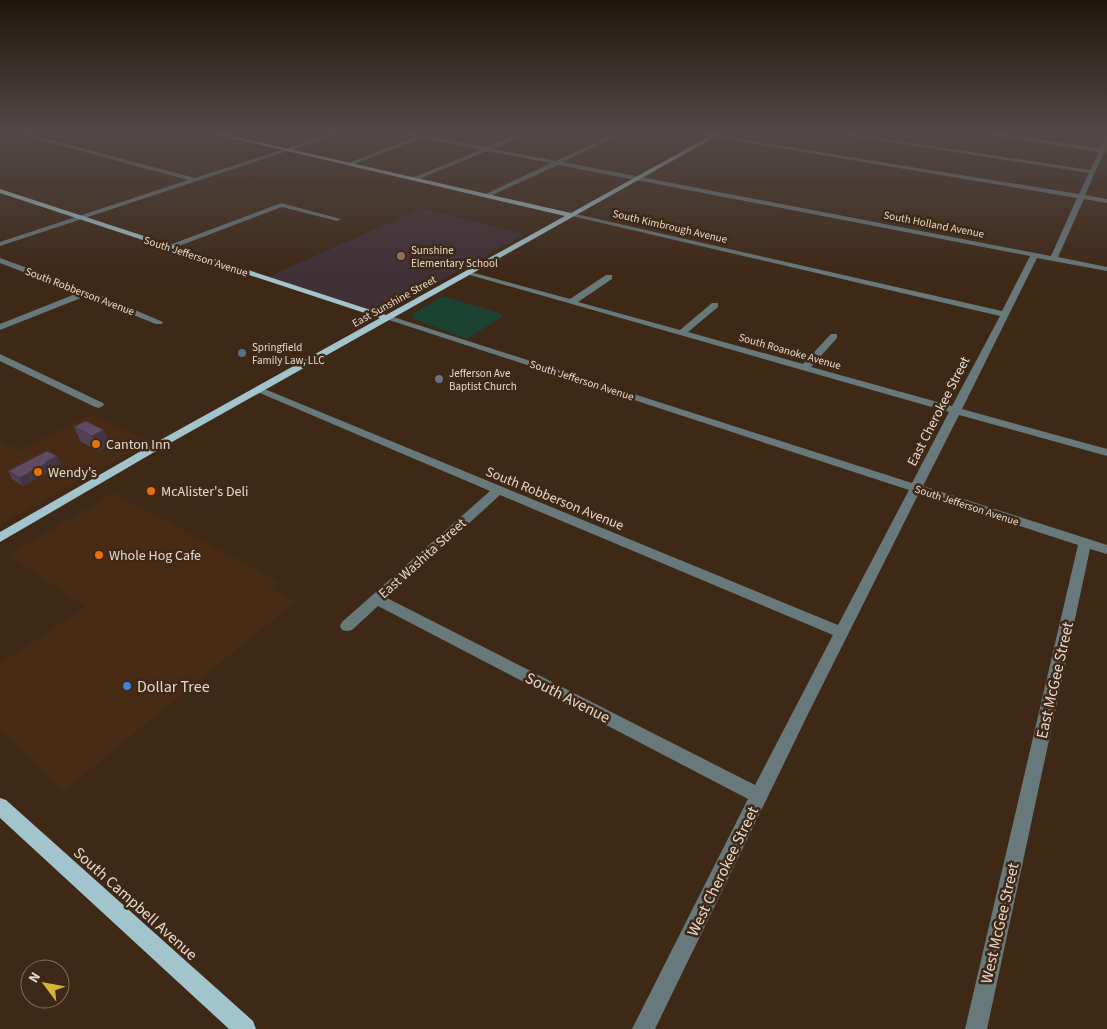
<svg xmlns="http://www.w3.org/2000/svg" width="1107" height="1029" font-family="'Source Sans 3',sans-serif">
<rect width="100%" height="100%" fill="#3e2816"/>
<path fill="#472b14" d="M91,414L149,442L0,525V440L18,450Z
M114,493L278,581L270,587L295,602L63,792L0,730V664L85,607L8,555Z"/>
<path fill="#412f36" d="M422,208L525,234L395,306L384,310H372L268,277Z"/>
<path fill="#1c4232" d="M443,296L505,315L467,339L414,319L413,314L417,311Z"/>
<g fill="none" stroke-linecap="round" stroke-linejoin="round">
<path fill="#68797c" fill-rule="evenodd" d="M15,133H23L195,178L334,133H342L0,246V242L188,180Z
M401,133H411L486,147L522,133H529L493,149L556,161L616,133H623L563,162L1051,256L1077,198L690,133H701L1079,194L1089,173L833,133H845L1090,170L1099,152L979,133H992L1100,148L1107,137L1105,149L1107,153L1104,152L1085,195L1107,199V203L1084,199L1058,257L1107,267V271L1037,258L962,409L1107,449V456L959,415L923,486L1107,545V554L1090,549L987,1029H965L1078,545L919,493L808,714L655,1029H632L748,799L378,606L352,630L347,631L342,630L340,626L342,622L490,491L253,390L258,387L262,388L838,625L909,490L383,318L384,316H390L912,483L949,412L463,273L467,271L570,299L606,275H612V279L578,302L680,330L712,303H718V307L688,332L803,364L831,334H837V338L811,367L952,406L1000,316L568,215L571,213L1002,311L1030,256L558,165L488,197L485,195L486,194L551,163L487,151L414,181L411,179L412,178L481,150L423,138L351,165L346,164L416,137ZM500,495L833,635L755,785L387,598Z
M281,203L341,219L337,221L282,207L171,249L164,247Z
M0,258L90,291L163,322L162,324H156L86,296L0,330V324L78,293L0,263Z
M0,354L103,403L104,405L99,408L95,407L0,361Z"/>
<path fill="#a2c4cc" fill-rule="evenodd" d="M210,133H219L571,213L715,133H722L163,447L0,542V532L155,443L380,318L0,193V189L386,315L565,216Z
M0,798L6,800L253,1021L256,1029H229L0,818Z"/>
</g>
<path fill="#524155" d="M86,421L110,446L99,451L81,442L74,427Z
M57,456L61,464L51,470V471L23,486L12,479L8,471Z"/>
<path fill="#423545" d="M104,430L110,446L99,451L92,436Z
M57,456L61,464L51,470V471L23,486L19,478Z"/>
<path fill="#5f4c63" stroke="#423545" d="M86,421L104,430L92,436L74,427Z
M47,451L57,456L46,462L47,463L19,478L8,471Z"/>
<linearGradient id="sky" x2="0" y2="1"><stop stop-color="#22160c"/><stop offset="0.48" stop-color="#524847"/><stop offset="1" stop-color="#524847" stop-opacity="0"/></linearGradient>
<rect width="1107" height="277" fill="url(#sky)"/>
<circle fill="#8d6e63" stroke="#3e2816" stroke-width="2" cx="401" cy="256" r="5"/>
<circle fill="#5c6f8a" stroke="#3e2816" stroke-width="2" cx="242" cy="353" r="5"/>
<circle fill="#6b7280" stroke="#3e2816" stroke-width="2" cx="439" cy="379" r="5"/>
<g fill="#e8710a" stroke="#3e2816" stroke-width="2">
<circle cx="96" cy="444" r="5"/>
<circle cx="38" cy="472" r="5"/>
<circle cx="151" cy="491" r="5"/>
<circle cx="99" cy="555" r="5"/>
</g>
<circle fill="#3f7fe0" stroke="#3e2816" stroke-width="2" cx="127" cy="686" r="5"/>
<g text-anchor="middle" stroke-width="5" stroke-linejoin="round" paint-order="stroke">
<g font-size="11" fill="#e7d8cd" stroke="#3e2816">
<text transform="translate(934 224) rotate(11)" y="4">South Holland Avenue</text>
<text transform="translate(670 226) rotate(13)" y="4">South Kimbrough Avenue</text>
<text transform="translate(196 256) rotate(18)" y="4">South Jefferson Avenue</text>
<text transform="translate(80 291) rotate(21)" y="4">South Robberson Avenue</text>
<text transform="translate(394 301) rotate(-29)" y="4">East Sunshine Street</text>
<text transform="translate(790 351) rotate(16)" y="4">South Roanoke Avenue</text>
<text transform="translate(582 380) rotate(18)" y="4">South Jefferson Avenue</text>
<text transform="translate(967 505) rotate(18)" y="4">South Jefferson Avenue</text>
</g>
<g font-size="11" fill="#e7d8cd" stroke="#3e2816" text-anchor="start">
<text x="411" y="254">Sunshine<tspan x="411" dy="13">Elementary School</tspan></text>
<text x="252" y="351">Springfield<tspan x="252" dy="13">Family Law, LLC</tspan></text>
<text x="449" y="377">Jefferson Ave<tspan x="449" dy="13">Baptist Church</tspan></text>
</g>
<g font-size="14" fill="#e7d8cd" stroke="#3e2816">
<text transform="translate(938 411) rotate(-63)" y="5">East Cherokee Street</text>
<text transform="translate(555 498) rotate(22)" y="5">South Robberson Avenue</text>
<text transform="translate(422 558) rotate(-42)" y="5">East Washita Street</text>
</g>
<g font-size="14" fill="#e7d8cd" stroke="#3e2816" text-anchor="start">
<text x="106" y="449">Canton Inn</text>
<text x="48" y="477">Wendy's</text>
<text x="161" y="496">McAlister's Deli</text>
<text x="109" y="560">Whole Hog Cafe</text>
</g>
<g font-size="16" fill="#e7d8cd" stroke="#3e2816">
<text transform="translate(1054 680) rotate(-77)" y="6">East McGee Street</text>
<text transform="translate(568 697) rotate(27)" y="6">South Avenue</text>
<text transform="translate(722 871) rotate(-64)" y="6">West Cherokee Street</text>
<text transform="translate(136 903) rotate(42)" y="6">South Campbell Avenue</text>
<text transform="translate(999 923) rotate(-77)" y="6">West McGee Street</text>
</g>
<g font-size="16" fill="#e7d8cd" stroke="#3e2816" text-anchor="start">
<text x="137" y="692">Dollar Tree</text>
</g>
</g>
<g transform="translate(45 984) rotate(302)"><circle r="24" fill="#3e2816" stroke="#826e5f"/>
<path d="M0-4L9 19L0 12L-9 19Z" fill="#d6b534"/>
<text y="-8" font-size="14" font-weight="bold" text-anchor="middle" fill="#e7d8cd">N</text>
</g>
</svg>
